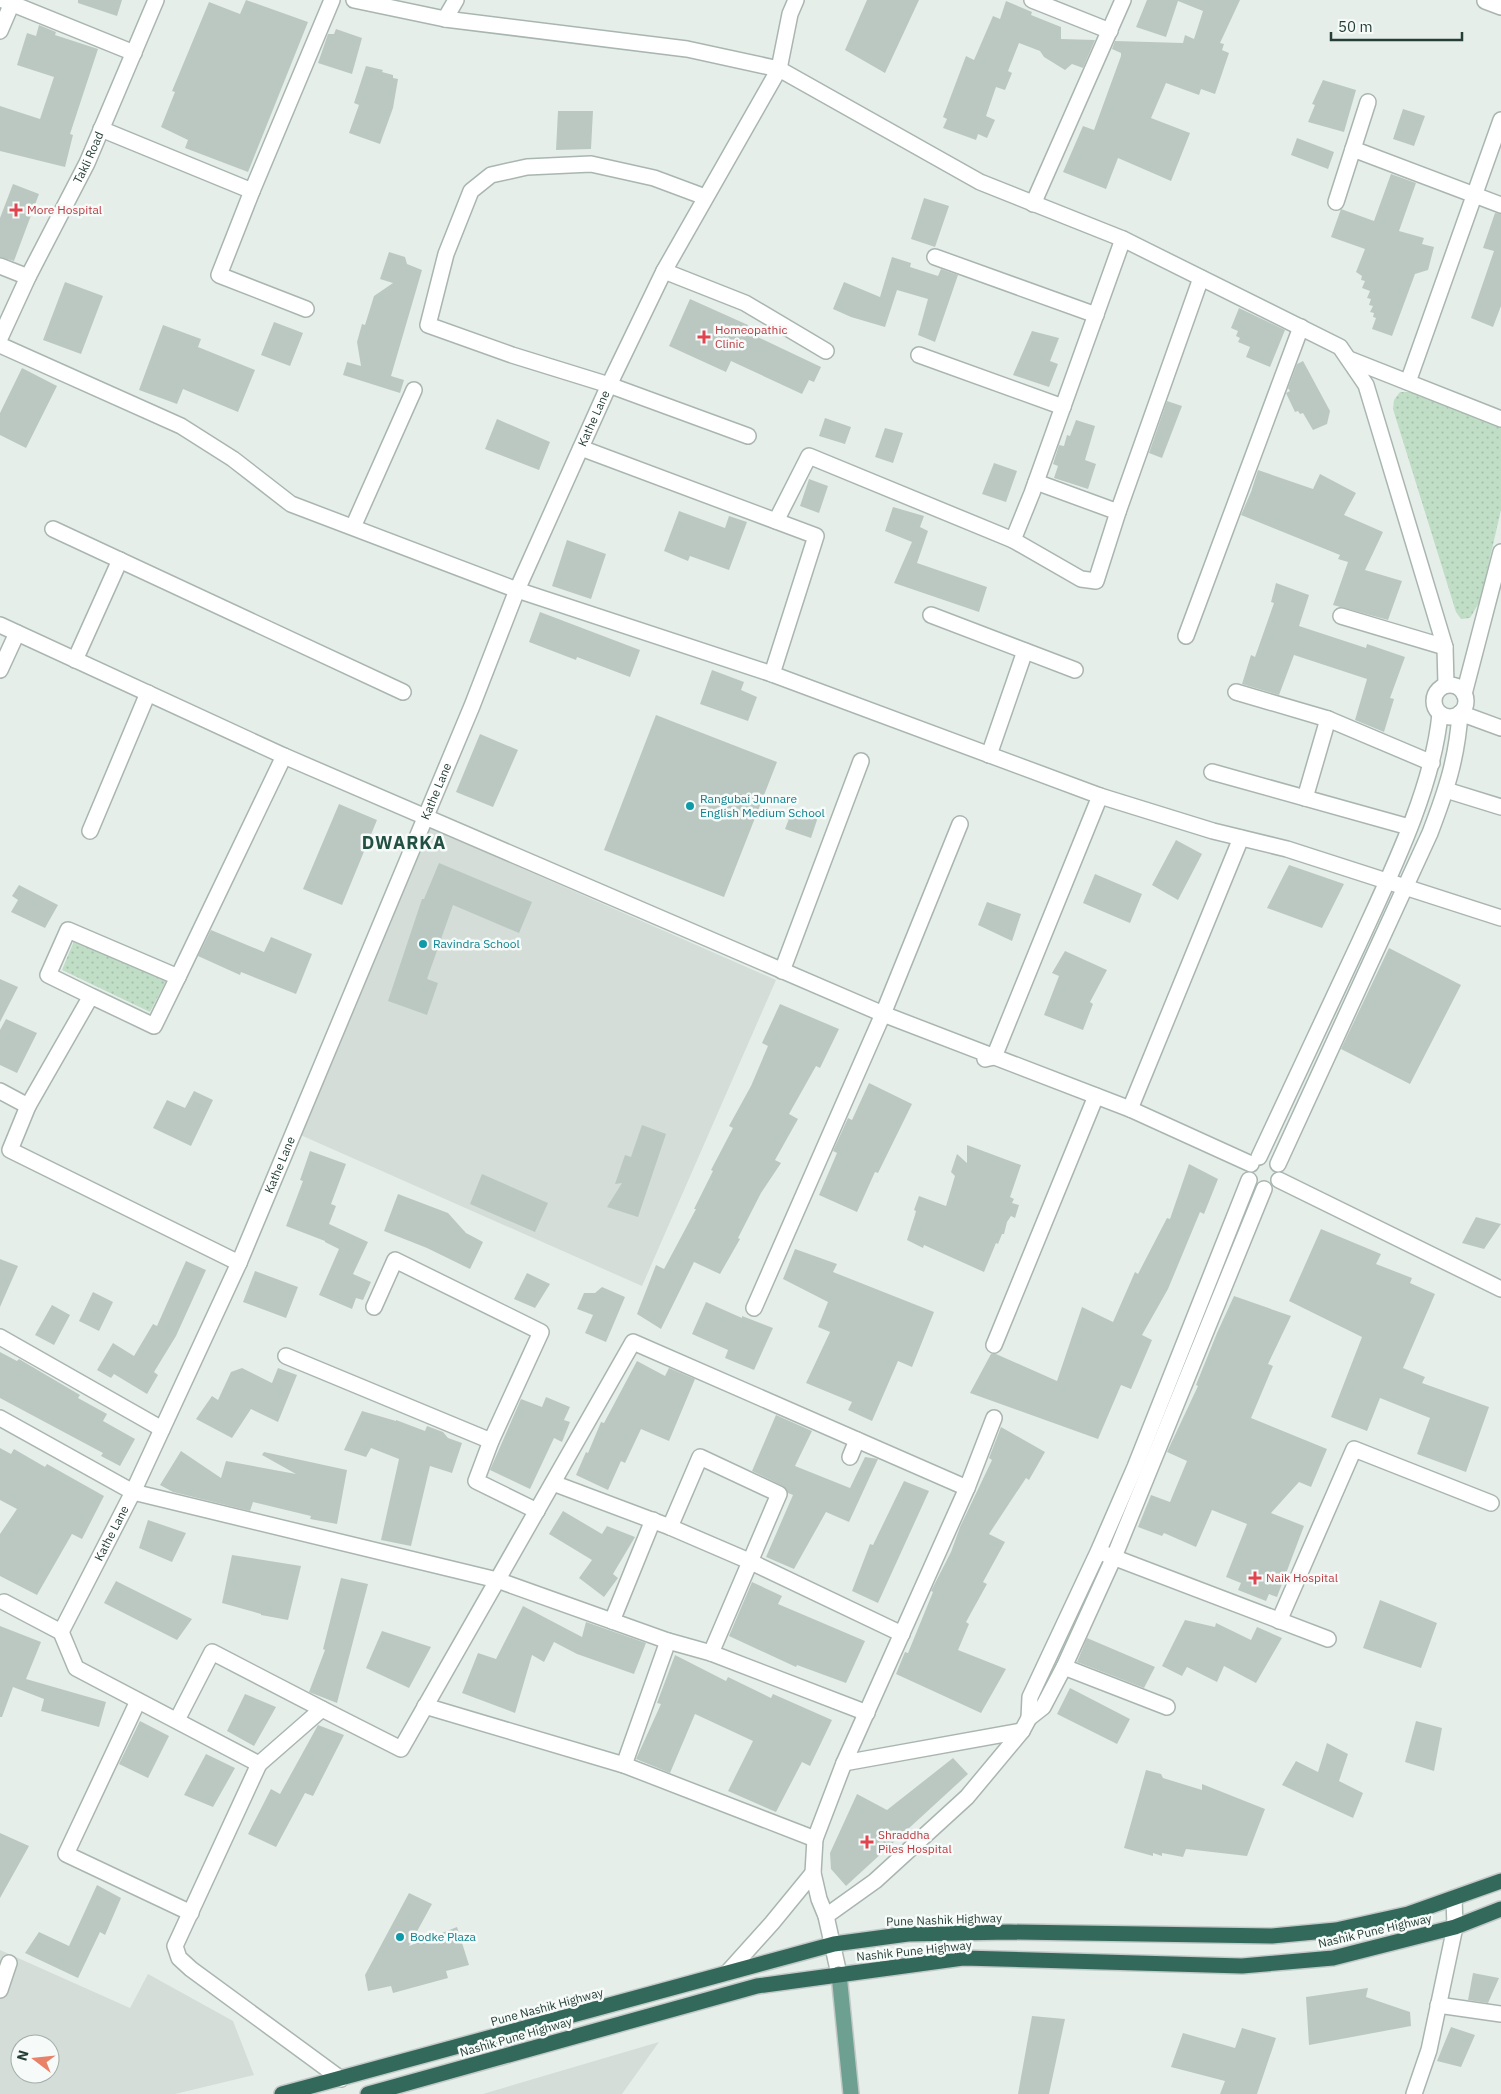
<svg xmlns="http://www.w3.org/2000/svg" width="1501" height="2094" font-family="'IBM Plex Sans',sans-serif">
<defs>
<pattern id="grass-dots" width="8" height="8" patternUnits="userSpaceOnUse" patternTransform="scale(1.25)"><rect width="8" height="8" fill="#c0ddc6"/><path d="M2 2h.1M6 6h.1" fill="none" stroke="#a5bfab" stroke-width="1.8" stroke-linecap="round"/></pattern>
</defs>
<rect width="100%" height="100%" fill="#e6eeea"/>
<path fill="#d4ddd8" fill-rule="evenodd" d="M430,828L776,980L642,1286L296,1133Z
M0,1950L130,2008L148,1974L233,2021L254,2075L175,2094H0ZM20,2044H50V2074H20Z
M659,2042L622,2094H483Z"/>
<path fill="url(#grass-dots)" d="M1400,392H1411L1501,427V510L1480,601L1470,618L1461,619L1456,612L1393,409L1394,400Z
M74,941L166,981L150,1012L62,970Z"/>
<path fill="#bbc8c2" d="M78,0H122L117,16L78,3Z
M246,0L308,22L248,172L185,148L188,140L161,127L175,92L172,91L209,2L240,14Z
M867,0H919L885,73L845,50Z
M1147,0H1240L1220,43L1224,44L1222,50L1229,53L1215,94L1201,89L1199,95L1166,83L1151,118L1190,133L1171,181L1118,158L1106,189L1063,172L1083,126L1094,130L1121,56V53L1112,49L1115,41L1183,43L1185,35L1194,39L1203,11L1178,1L1166,37L1136,27Z
M1006,1L1032,12L1031,15L1061,27V39L1095,40L1083,68L1072,64L1065,70L1044,57L1040,51L1019,43L1008,71L1012,73L1005,90L996,87L986,116L995,120L987,138L978,134L976,140L943,128L947,119L943,117L966,56L974,60L993,16L1000,19Z
M39,25L56,32L55,35L98,49L70,134L73,135L65,167L0,151V106L40,119L54,77L17,65L27,33L36,36Z
M336,29L362,38L352,74L318,63L328,34H334Z
M366,66L383,70L382,72L393,75V78L398,79L393,108L380,144L349,133L359,105L354,103Z
M1323,80L1356,90L1344,132L1308,122L1315,105L1312,104Z
M1403,109L1425,116L1414,146L1393,139Z
M558,111H593L591,149L556,150Z
M1297,138L1334,152L1328,169L1291,155Z
M1391,174L1416,183L1399,231L1424,238L1422,244L1434,247L1428,270L1415,274L1392,336L1372,329L1376,318L1373,317L1374,313L1370,312L1373,306L1369,305L1371,299L1367,298L1370,291L1362,288L1365,281L1361,280L1362,276L1356,272L1365,249L1331,237L1341,209L1374,221Z
M13,184L39,194L14,261L0,257V218Z
M924,198L949,206L935,247L911,239Z
M1495,213L1501,214V306L1493,327L1471,318L1494,251L1483,248Z
M389,252L405,257L407,264L422,270L391,376L404,380L400,393L343,375L347,362L361,366L357,342L362,324L365,325L374,296L393,283L380,279Z
M892,257L911,263L910,267L938,276L941,269L958,275L935,342L918,335L928,299L897,290L885,327L851,317L833,309L844,282L880,297Z
M65,282L103,296L81,354L43,340Z
M690,299L748,325L745,331L821,367L814,382L809,380L802,394L731,361L726,372L669,346Z
M1239,308L1285,330L1270,367L1246,357L1250,347L1238,342L1240,338L1236,336L1238,331L1231,328Z
M274,322L303,333L290,366L261,355Z
M163,325L201,339L198,347L255,370L238,412L183,389L177,404L139,390Z
M1032,331L1059,338L1050,361L1058,364L1049,387L1013,375Z
M1303,361L1330,411L1327,424L1313,430L1303,413L1300,414L1298,411L1295,412L1286,393L1290,391L1288,388L1297,364Z
M22,368L57,386L26,448L0,435V413Z
M1167,401L1182,406L1162,458L1149,453Z
M825,418L851,427L845,444L819,436Z
M497,419L550,442L539,470L485,449Z
M1076,420L1095,426L1085,460L1096,464L1088,489L1054,478L1058,466L1053,464L1059,445L1064,446L1067,435L1070,436Z
M885,428L903,433L893,463L875,457Z
M994,463L1017,471L1006,502L982,494Z
M1258,470L1313,489L1320,474L1356,493L1344,515L1383,532L1365,570L1402,581L1388,620L1333,605L1348,562L1338,559L1340,555L1241,515L1251,492Z
M809,479L828,486L819,513L800,506Z
M893,507L924,516L920,527L928,531L917,563L987,587L979,612L894,583L912,542L885,531Z
M679,511L725,528L729,516L747,522L729,570L690,556L688,561L664,551Z
M567,540L606,554L591,599L552,586Z
M1276,583L1309,595L1299,626L1366,648L1367,644L1405,657L1390,698L1394,699L1384,732L1355,720L1367,679L1294,655L1279,695L1242,684L1251,655L1255,657L1274,603L1271,602Z
M540,612L640,650L630,677L577,657L576,660L529,642Z
M712,670L744,682L741,690L757,697L748,721L700,704Z
M656,715L777,762L724,897L604,850Z
M480,734L518,750L493,807L456,792Z
M339,804L377,820L342,905L303,889Z
M792,811L818,817L811,838L785,829Z
M1176,840L1202,854L1178,900L1152,885Z
M439,863L532,902L519,933L453,905L427,979L438,983L427,1015L388,1001L422,899H424Z
M1289,865L1344,884L1322,928L1267,908Z
M1095,874L1142,894L1130,923L1083,903Z
M19,885L58,905L45,928L11,912L18,900L12,896Z
M987,902L1021,914L1012,941L978,925Z
M211,930L264,952L271,937L312,954L296,994L241,972L240,975L198,956Z
M1389,948L1461,985L1410,1084L1341,1049Z
M1065,951L1107,970L1090,1002L1093,1004L1083,1030L1044,1015L1059,976L1052,973Z
M0,979L18,987L0,1022Z
M780,1004L839,1029L820,1068L816,1066L789,1114L798,1119L775,1160L781,1163L761,1193L738,1238L740,1239L720,1274L694,1262L661,1329L637,1314L656,1265L664,1269L696,1209H694L713,1171L711,1170L733,1128L729,1126L751,1086L768,1046L762,1043Z
M6,1019L37,1033L17,1073L0,1065V1030Z
M869,1083L912,1104L878,1173L875,1172L857,1212L819,1195L837,1153L833,1151L848,1118L852,1120Z
M194,1091L213,1100L191,1146L153,1128L167,1100L185,1108Z
M642,1125L666,1134L638,1217L607,1207L622,1183L615,1184L625,1155L631,1157Z
M967,1145L1021,1165L1010,1197L1014,1199L1012,1203L1019,1205L1015,1218L1011,1216L1007,1222L1004,1234H1002L998,1244L996,1243L984,1272L924,1245L923,1248L907,1240L915,1215L916,1211L914,1210L919,1196L946,1206L955,1176L951,1172L957,1154L967,1163Z
M310,1151L346,1164L331,1204L336,1206L329,1224L368,1242L353,1274L371,1282L363,1300L356,1298L352,1309L319,1295L339,1249L325,1242V1241L286,1226L303,1181L300,1180Z
M1189,1164L1218,1179L1204,1214L1200,1212L1168,1289L1142,1335L1152,1340L1131,1389L1121,1385L1098,1439L970,1393L991,1354H996L1057,1381L1082,1307L1113,1322L1135,1272L1138,1274L1167,1218L1170,1219Z
M482,1174L548,1203L535,1232L470,1204Z
M398,1194L448,1213L466,1233L483,1242L470,1269L427,1248L384,1231Z
M1476,1217L1501,1224L1484,1249L1462,1243Z
M1321,1229L1381,1254L1376,1264L1412,1278L1410,1283L1435,1294L1403,1368L1425,1377L1422,1383L1489,1407L1466,1472L1417,1454L1430,1418L1380,1398L1367,1431L1331,1417L1362,1337L1289,1301Z
M795,1249L837,1264L833,1272L934,1312L912,1367L898,1361L872,1421L848,1410L852,1402L806,1383L830,1332L818,1327L828,1302L783,1279Z
M0,1259L18,1266L0,1307Z
M186,1261L206,1270L176,1336L154,1372L158,1375L147,1394L114,1374L111,1378L97,1370L113,1343L134,1356L153,1324L157,1326Z
M255,1271L298,1287L286,1318L243,1302Z
M527,1273L550,1284L535,1308L514,1299Z
M602,1287L625,1297L606,1342L585,1333L593,1315L577,1309L584,1293H595Z
M93,1292L113,1302L99,1331L79,1321Z
M1234,1296L1291,1316L1268,1364L1273,1366L1251,1418L1327,1449L1311,1487L1299,1482L1271,1513L1304,1526L1277,1597L1269,1594L1266,1601L1238,1590L1241,1583L1226,1577L1247,1524L1212,1510L1196,1547L1164,1533L1162,1536L1138,1527L1151,1495L1170,1502L1187,1461L1167,1452L1198,1386L1196,1385L1217,1333Z
M706,1302L742,1318V1316L773,1328L754,1370L725,1358L728,1350L692,1334Z
M52,1305L70,1315L54,1345L35,1335Z
M0,1352L17,1361L19,1359L80,1395L78,1398L107,1414L103,1421L135,1439L120,1466L101,1456L103,1453L0,1398Z
M637,1361L665,1376L669,1368L695,1379L669,1441L641,1429L625,1463L621,1461L608,1490L576,1475L586,1452L588,1453L601,1422L604,1423Z
M242,1368L272,1383L278,1368L297,1375L278,1422L251,1409L232,1438L196,1419L212,1396L218,1400L231,1372Z
M546,1397L570,1407L564,1420L570,1422L562,1442L554,1438L530,1489L490,1470L521,1399L542,1407Z
M362,1411L396,1421V1420L425,1431L427,1426L443,1432L448,1438L462,1443L452,1473L430,1466L411,1546L381,1540L399,1459L371,1448L366,1457L344,1450Z
M776,1415L812,1431L795,1466L850,1488L865,1457L878,1459L849,1522L826,1512L794,1569L766,1557L793,1495L788,1493L783,1486L752,1471Z
M1001,1427L1045,1452L1029,1480L1026,1478L989,1534L1005,1542L983,1582L987,1584L966,1622L969,1624L958,1650L1006,1669L981,1713L896,1674L905,1652L908,1653L933,1592L931,1591L951,1552L960,1527L992,1460L989,1458Z
M0,1448L11,1454L14,1449L45,1467L47,1464L104,1496L82,1539L72,1534L37,1595L0,1576V1534L17,1509L0,1500Z
M181,1451L221,1478L226,1461L296,1474L262,1455L264,1452L347,1470L337,1524L310,1519L311,1516L253,1502L250,1511L173,1492L160,1485Z
M904,1481L929,1491L878,1603L852,1591L870,1544L873,1545Z
M563,1511L602,1534L607,1526L635,1537L613,1574L618,1578L604,1597L579,1578L592,1560L549,1534Z
M148,1520L186,1533L172,1562L139,1548Z
M232,1555L301,1566L288,1620L261,1615V1614L222,1603Z
M341,1578L368,1584L337,1703L309,1692L325,1650L323,1649Z
M116,1581L192,1619L177,1640L104,1603Z
M752,1582L782,1596L778,1604L865,1641L846,1683L797,1665L796,1667L729,1636Z
M1380,1600L1437,1623L1421,1668L1363,1648Z
M523,1606L582,1637L586,1622L646,1643L634,1674L577,1654L554,1642L544,1662L532,1655L515,1713L462,1693L478,1653L496,1659Z
M1185,1620L1215,1627L1216,1623L1251,1640L1257,1627L1282,1638L1256,1683L1224,1666L1217,1682L1187,1667L1182,1676L1162,1666Z
M0,1626L41,1642L26,1679L106,1702L99,1727L41,1711L44,1699L13,1687L2,1717H0Z
M382,1631L431,1647L409,1688L366,1668Z
M1087,1638L1155,1667L1144,1688L1077,1662Z
M675,1655L726,1681L728,1677L771,1698L773,1694L832,1720L810,1766L802,1762L776,1812L728,1791L753,1741L695,1714L670,1773L636,1759L661,1704L657,1703Z
M1070,1688L1130,1719L1117,1744L1057,1714Z
M245,1694L276,1707L254,1746L227,1731Z
M140,1721L169,1736L148,1778L119,1764Z
M1416,1721L1442,1728L1434,1771L1405,1762Z
M318,1725L344,1735L313,1796L305,1793L276,1847L248,1834L271,1789L280,1794Z
M1327,1743L1348,1754L1339,1781L1363,1793L1353,1818L1282,1785L1296,1761L1318,1772Z
M206,1754L235,1768L213,1807L184,1795Z
M953,1758L968,1774L846,1886L831,1869L830,1853L857,1794L887,1810Z
M1146,1770L1161,1774L1163,1778L1202,1790V1784L1265,1809L1247,1856L1186,1849L1183,1857L1162,1853V1856L1153,1853V1856L1124,1848Z
M0,1833L29,1846L0,1898Z
M97,1885L121,1898L105,1935L100,1932L78,1978L25,1953L39,1932L69,1946Z
M409,1893L432,1904L409,1946L457,1927L469,1965L446,1971L448,1978L393,1993L391,1986L368,1991L365,1975Z
M1473,1973L1499,1978L1488,2003L1468,2000Z
M1368,1988L1366,1997L1410,2012L1411,2026L1309,2045L1306,1997Z
M1032,2016L1065,2019L1049,2094H1018Z
M1451,2027L1475,2035L1461,2067L1437,2061Z
M1242,2028L1276,2038L1257,2094H1220L1225,2081L1171,2067L1183,2033L1235,2048Z"/>
<g fill="none" stroke-linecap="round" stroke-linejoin="round">
<defs>
<g id="minor">
<path d="M3,0L134,53"/>
<path d="M354,0L445,19L687,49L779,69L980,182L1123,239L1340,347L1366,385L1445,647L1446,685"/>
<path d="M1032,0L1110,31"/>
<path d="M1485,1L1501,7"/>
<path d="M445,19L456,0"/>
<path d="M0,31L12,3"/>
<path d="M101,129L252,191L219,275L306,309"/>
<path d="M1353,149L1501,205"/>
<path d="M252,191L332,0"/>
<path d="M705,197L654,178L591,164L527,167L491,175L471,191L446,254L428,325L512,355L609,385L748,436"/>
<path d="M1336,202L1368,102"/>
<path d="M1033,204L1123,0"/>
<path d="M935,257L1096,315"/>
<path d="M0,266L28,277"/>
<path d="M664,271L745,303L826,351"/>
<path id="s1" d="M0,338L28,277L87,163L156,0"/>
<path d="M0,345L181,426L233,459L291,504L517,590L772,674L1100,796L994,1057L985,1059"/>
<path d="M919,355L1063,407"/>
<path d="M1349,359L1501,419"/>
<path d="M1408,382L1501,120"/>
<path d="M581,448L816,536L772,674"/>
<path d="M1036,482L1118,512"/>
<path d="M776,521L809,456L1013,540L1032,493L1123,239"/>
<path d="M353,527L414,390"/>
<path d="M53,529L403,692"/>
<path d="M1013,540L1081,579L1096,581L1118,512L1201,278"/>
<path d="M931,615L1075,670"/>
<path d="M1341,616L1445,647"/>
<path d="M0,625L284,756L178,977"/>
<path d="M1186,636L1301,327"/>
<path d="M75,660L120,560"/>
<path d="M0,670L17,633"/>
<circle cx="1450" cy="701" r="16"/>
<path d="M1236,692L1328,719L1432,763"/>
<path d="M1464,694L1501,552"/>
<path d="M989,755L1025,651"/>
<path d="M284,756L883,1014L960,824"/>
<path d="M1212,772L1409,827"/>
<path d="M1446,790L1501,807"/>
<path d="M1100,796L1213,831L1287,849L1501,918"/>
<path d="M1305,798L1328,719"/>
<path d="M90,831L148,693"/>
<path d="M782,971L861,761"/>
<path d="M0,1091L28,1106L10,1150L239,1263"/>
<path d="M28,1106L91,996L48,975L68,930L178,977L154,1026L91,996"/>
<path d="M1130,1109L1241,838"/>
<path d="M1259,1157C1293,1085 1326,1013 1360,941C1391,873 1433,788 1440,714"/>
<path d="M1278,1164L1430,833C1446,791 1457,759 1460,713L1501,728"/>
<path d="M1279,1180L1501,1289"/>
<path d="M754,1308L883,1014L1130,1109L1251,1164"/>
<path d="M0,1337L162,1429"/>
<path d="M994,1345L1096,1096"/>
<path d="M286,1356L491,1441L541,1332L395,1260L374,1307"/>
<path d="M0,1418L133,1492L497,1580L668,1641L711,1653L867,1713"/>
<path d="M491,1441L476,1481L537,1511"/>
<path d="M850,1457L857,1440"/>
<path d="M553,1483L670,1527L700,1457L779,1494L711,1653"/>
<path d="M670,1527L749,1561L902,1634"/>
<path d="M1105,1554L1328,1639"/>
<path d="M4,1602L61,1632L76,1668L259,1764L175,1946L179,1958L191,1969L341,2079"/>
<path d="M612,1621L653,1520"/>
<path d="M1279,1621L1354,1449L1491,1503"/>
<path id="s2" d="M61,1632L133,1492L239,1263L472,706L517,590L609,385L664,271L779,69L790,14L796,0"/>
<path d="M1064,1667L1167,1707"/>
<path d="M138,1701L66,1854L191,1913"/>
<path d="M425,1706L624,1765L815,1839"/>
<path d="M322,1709L401,1749L633,1342L967,1488"/>
<path d="M1029,1718L1030,1697L1098,1552L1135,1467L1249,1180"/>
<path d="M177,1720L212,1652L322,1709L259,1764"/>
<path d="M844,1763L1022,1731"/>
<path d="M624,1765L668,1641"/>
<path d="M826,1916L875,1881L967,1797L1022,1731L1029,1718L1043,1707L1064,1667L1114,1557L1264,1189"/>
<path d="M727,1973L772,1923L813,1873"/>
<path d="M839,1974L826,1916L819,1899L813,1873L815,1839L844,1763L967,1488L994,1418"/>
<path d="M0,1990L9,1963"/>
<path d="M1438,2005L1501,2014"/>
<path d="M1414,2094L1429,2050L1455,1927L1454,1898"/>
</g>
<path id="major" d="M839,1974L851,2094"/>
<path id="highway" d="M282,2094L834,1944L908,1934L1009,1932L1272,1936L1336,1930L1408,1914L1501,1881
M368,2094L757,1986L963,1958L1242,1966L1333,1958L1455,1927L1501,1909"/>
</defs>
<use href="#minor" stroke="#a9b6b0" stroke-width="18"/>
<use href="#major" stroke="#c2c9c7" stroke-width="18"/>
<use href="#highway" stroke="#c2c9c7" stroke-width="18"/>
<use href="#minor" stroke="#fff" stroke-width="15"/>
<use href="#major" stroke="#6da090" stroke-width="15"/>
<use href="#highway" stroke="#33695b" stroke-width="15"/>
</g>
<g fill="#e0444e" stroke="#f6faf8" stroke-width="2">
<path d="M13.5 202.5h5v5h5v5h-5v5h-5v-5h-5v-5h5z"/>
<path d="M701.5 329.5h5v5h5v5h-5v5h-5v-5h-5v-5h5z"/>
<path d="M1252.5 1570.5h5v5h5v5h-5v5h-5v-5h-5v-5h5z"/>
<path d="M864.5 1834.5h5v5h5v5h-5v5h-5v-5h-5v-5h5z"/>
</g>
<g fill="#0f9aa8" stroke="#f6faf8" stroke-width="2">
<circle cx="690" cy="806" r="5"/>
<circle cx="423" cy="944" r="5"/>
<circle cx="400" cy="1937" r="5"/>
</g>
<g text-anchor="middle" stroke-width="5" stroke-linejoin="round" paint-order="stroke">
<g font-size="12" fill="#263f36" stroke="#f6faf8">
<text dy="4" stroke="none"><textPath href="#s1" startOffset="201">Takli Road</textPath></text>
<text dy="4" stroke="none"><textPath href="#s2" startOffset="1326">Kathe Lane</textPath></text>
<text dy="4" stroke="none"><textPath href="#s2" startOffset="921">Kathe Lane</textPath></text>
<text dy="4" stroke="none"><textPath href="#s2" startOffset="516">Kathe Lane</textPath></text>
<text dy="4" stroke="none"><textPath href="#s2" startOffset="111">Kathe Lane</textPath></text>
<text transform="translate(944 1920) rotate(-2)" y="4">Pune Nashik Highway</text>
<text transform="translate(1375 1931) rotate(-13)" y="4">Nashik Pune Highway</text>
<text transform="translate(914 1951) rotate(-6)" y="4">Nashik Pune Highway</text>
<text transform="translate(547 2007) rotate(-15)" y="4">Pune Nashik Highway</text>
<text transform="translate(516 2037) rotate(-16)" y="4">Nashik Pune Highway</text>
</g>
<g font-size="12" fill="#be3a42" stroke="#f6faf8" text-anchor="start">
<text x="27" y="214">More Hospital</text>
<text x="715" y="334">Homeopathic<tspan x="715" dy="14">Clinic</tspan></text>
<text x="1266" y="1582">Naik Hospital</text>
<text x="878" y="1839">Shraddha<tspan x="878" dy="14">Piles Hospital</tspan></text>
</g>
<g font-size="12" fill="#0d838f" stroke="#f6faf8" text-anchor="start">
<text x="700" y="803">Rangubai Junnare<tspan x="700" dy="14">English Medium School</tspan></text>
<text x="433" y="948">Ravindra School</text>
<text x="410" y="1941">Bodke Plaza</text>
</g>
<g font-size="18" font-weight="bold" letter-spacing="1" fill="#225042" stroke="#f6faf8">
<text x="404" y="849">DWARKA</text>
</g>
</g>
<g transform="translate(35 2059) rotate(286)"><circle r="24" fill="#f6faf8" stroke="#a3afaa"/>
<path d="M0-4L9 19L0 12L-9 19Z" fill="#e98168"/>
<text y="-8" font-size="14" font-weight="bold" text-anchor="middle" fill="#263f36">N</text>
</g>
<path d="M1331 32v8h131v-8" fill="none" stroke="#263f36" stroke-width="2.5"/>
<text x="1338" y="32" font-size="15" fill="#263f36" stroke="#f6faf8" stroke-width="4" paint-order="stroke">50 m</text>
</svg>
